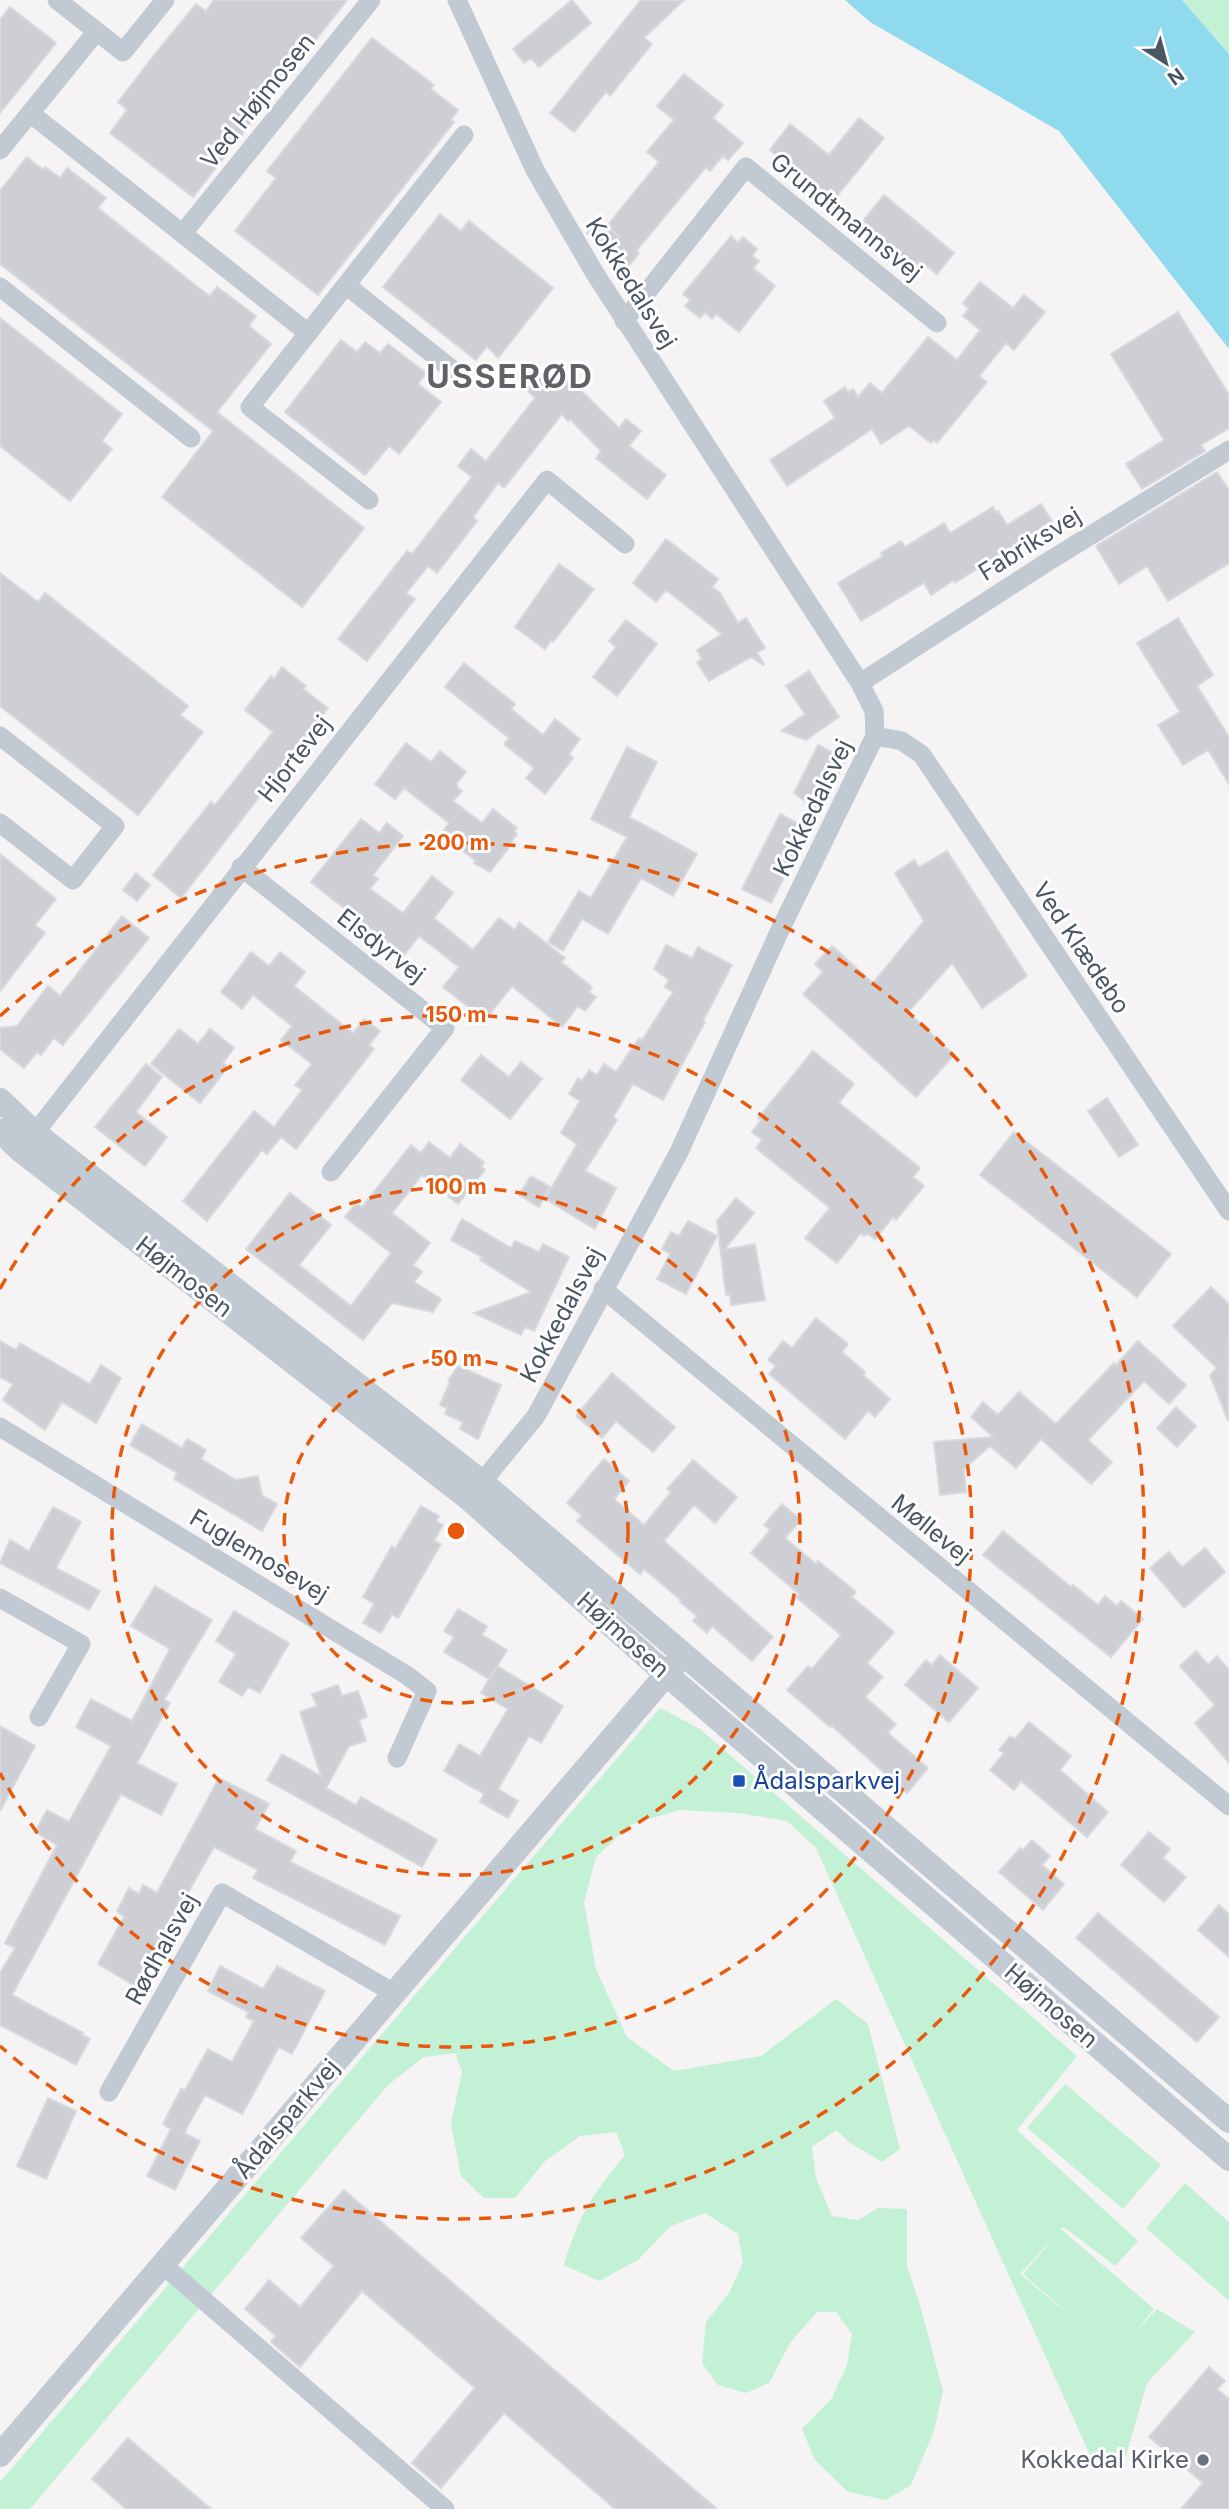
<svg xmlns="http://www.w3.org/2000/svg" width="1229" height="2509" font-family="Inter,sans-serif">
<rect width="100%" height="100%" fill="#f5f3f3"/>
<path fill="#c3f1d5" fill-rule="evenodd" d="M1182,0H1229V54Z
M660,1708L700,1729L1077,2056L1017,2130L1138,2241L1115,2266L1064,2227L1061,2229L1154,2309L1133,2334L1157,2309L1195,2332L1147,2383L1125,2459L1090,2455L816,1848L787,1821L738,1813L679,1810L630,1825L596,1857L584,1902L596,1969L627,2037L674,2071L761,2056L836,1999L868,2024L900,2149L882,2162L849,2142L836,2130L812,2147L816,2178L832,2216L858,2220L878,2208L907,2209V2266L922,2312L943,2391L934,2431L911,2485L886,2500L848,2492L815,2460L802,2429L832,2398L847,2365L852,2334L836,2312H817L790,2343L769,2383L746,2393L718,2385L702,2363L706,2322L729,2293L743,2263L738,2234L705,2213L671,2226L638,2260L599,2281L564,2265C578,2216 593,2193 625,2155L616,2132L580,2136L545,2161L515,2198H484L461,2176L451,2124L462,2071L455,2053L424,2057L388,2085L30,2509H0V2482ZM1058,2233L1023,2274L1082,2325L1020,2274Z
M1065,2084L1161,2165L1123,2209L1027,2128Z
M1185,2183L1229,2222V2301L1146,2228Z"/>
<path fill="#90daee" d="M845,0H1182L1229,54V349L1059,131L870,22Z"/>
<path fill="#cdcfd5" stroke="#d7d9de" stroke-width="2" d="M214,0H347L193,197L110,133L127,110L118,102L158,50L196,4L206,11Z
M572,0L591,23L539,67L531,58L524,63L513,49Z
M641,0H684L644,38L652,44L610,96L606,92L574,132L550,113Z
M10,7L56,43L0,113V20Z
M372,38L434,85L431,89L458,110L451,120L454,122L318,295L235,231L276,178L267,171Z
M684,74L723,105L713,118L743,143L728,160L723,156L710,171L706,167L636,251L639,253L628,267L587,233L596,221L621,238L607,226L659,162L647,152L674,120L657,106Z
M859,118L884,138L833,201L770,150L790,124L829,155Z
M27,157L43,170L45,167L60,178L67,168L106,198L98,208L195,285L210,296L217,287L256,316L249,326L271,344L217,412L364,528L302,607L162,497L213,431L0,264V191Z
M884,195L954,253L937,274L920,261L913,270L858,227Z
M440,214L461,231L469,221L553,288L498,358L487,346L476,360L383,287Z
M731,236L738,243L743,237L757,249L752,256L759,261L753,268L775,286L739,332L716,314L712,319L705,312L700,318L685,306L690,300L683,294Z
M980,282L1013,308L1024,295L1045,312L1014,350L1006,343L979,376L987,382L937,443L934,440L931,443L909,426L881,444L872,429L787,486L770,460L835,418L824,401L845,387L848,392L853,389L858,397L870,383L882,393L928,337L957,360L980,330L963,316L969,309L963,303Z
M1178,312L1229,395V428L1201,445L1205,451L1142,489L1126,464L1164,440L1111,354Z
M0,318L122,414L102,441L112,449L70,501L0,446Z
M341,340L357,352L365,342L380,353L388,344L426,373L418,384L441,402L399,454L389,446L365,475L285,412Z
M553,363L619,428L626,419L641,431L629,446L666,475L647,499L596,458L601,451L570,419L568,421L562,414L504,488L498,483L473,517L477,521L437,573L428,566L406,593L415,599L367,661L338,639L407,551L412,554L472,477L458,466L471,449L486,461L535,398L526,389Z
M1217,472L1229,490V563L1168,601L1147,566L1119,584L1096,546Z
M1041,504L1052,521L955,583L954,580L931,595L924,583L861,621L838,583L883,556L881,553L901,541L905,547L944,523L950,533L993,507L996,513L998,511L1007,525Z
M666,539L718,579L712,587L720,593L738,623L746,618L765,648L757,653L764,664L763,665L751,657L709,681L697,662L702,659L697,650L722,634L666,590L656,602L633,583Z
M559,564L594,589L553,642L551,640L545,649L515,627Z
M0,573L38,602L45,593L188,706L180,715L203,732L138,815L0,706Z
M1178,618L1213,675L1197,686L1229,737V784L1208,750L1183,765L1158,725L1180,712L1137,643Z
M626,620L657,644L617,696L593,677L616,647L609,641Z
M464,663L515,704L511,709L543,735L555,719L580,739L569,754L573,758L545,794L526,778L534,768L504,744L509,738L445,687Z
M282,667L306,686L303,689L328,708L181,898L153,875L211,802L215,805L273,732L245,710L271,676L274,679Z
M809,671L839,717L806,740L781,731L805,714L786,686Z
M406,743L431,762L440,751L466,772L457,783V787L462,791L453,801L482,823L493,809L517,828L514,831L517,834L509,845L510,846L490,872L474,863L476,861L441,834L449,823L404,788L395,799L375,784Z
M818,745L845,759L828,798L825,797L818,811L794,793Z
M627,747L657,762L629,817L697,854L673,896L641,878L608,934L582,919L563,951L548,942L579,891L591,898L627,837L591,819Z
M780,814L809,829L771,903L742,889Z
M361,819L379,833L387,823L403,836L373,875L378,879L370,889L403,913L432,876L453,893L434,918L473,950L499,918L515,930L519,922L565,958L561,962L592,987L589,992L596,997L585,1011L578,1006L562,1027L512,986L485,1020L443,987L459,967L419,936L404,955L311,882Z
M947,851L1027,976L982,1008L952,963L908,1012L954,1055L916,1097L803,994L823,972L815,964L832,946L873,983L924,921L895,873L914,860L919,867Z
M0,854L56,899L35,925L45,933L0,991Z
M136,873L150,885L137,901L123,890Z
M122,916L149,938L63,1045L54,1038L41,1055L37,1052L24,1068L0,1049V1028L17,1026L48,986L60,996Z
M666,945L692,958L698,947L732,965L703,1021L705,1022L663,1100L633,1084L613,1117L617,1120L585,1171L616,1188L595,1229L545,1199L577,1144L561,1133L580,1101L569,1094L578,1078L582,1081L589,1070L597,1075L604,1064L616,1072L639,1038L642,1040L673,992L665,987L669,980L654,969Z
M251,952L269,966L280,952L305,972L294,986L353,1033L364,1019L380,1031L369,1045L374,1049L296,1149L281,1137L267,1154L262,1150L207,1221L183,1201L254,1111L274,1127L302,1090L295,1085L312,1064L281,1040L292,1026L253,995L242,1009L221,992Z
M179,1029L198,1044L210,1029L234,1048L223,1063L228,1067L200,1103L151,1064Z
M813,1051L854,1084L839,1103L920,1168L913,1177L924,1186L896,1220L893,1217L875,1239L867,1233L864,1236L861,1233L837,1263L805,1238L830,1208L756,1148L762,1140L752,1132L761,1120L758,1118Z
M481,1055L509,1077L521,1062L542,1079L510,1119L461,1080Z
M146,1064L162,1077L136,1112L167,1137L145,1166L95,1127Z
M1107,1098L1138,1145L1119,1157L1088,1111Z
M1014,1132L1171,1254L1137,1297L980,1175Z
M429,1142L450,1158L460,1144L484,1162L481,1167L485,1170L458,1204L422,1175L392,1213L430,1243L413,1265L422,1272L414,1282L441,1299L433,1312L392,1303L363,1340L246,1249L290,1193L331,1225L299,1265L351,1306L391,1253L345,1217L356,1203L362,1207L411,1145L421,1153Z
M531,1176L550,1187L539,1207L519,1195Z
M736,1198L754,1213L724,1250L755,1244L765,1300L731,1305L730,1295H726L717,1221Z
M462,1219L511,1248L515,1241L539,1252L543,1244L569,1257L534,1331L525,1327L521,1335L474,1313L531,1292L480,1260L482,1257L451,1240Z
M688,1221L717,1236L686,1294L657,1279L670,1254L662,1249L671,1232L679,1236Z
M1211,1287L1229,1304L1228,1421L1210,1375L1217,1368L1173,1326Z
M816,1318L848,1344L842,1352L865,1372L863,1375L890,1399L875,1417L868,1411L845,1439L769,1374L776,1366L768,1360L783,1341L792,1348Z
M0,1341L16,1350L20,1343L90,1384L101,1365L121,1378L96,1423L62,1402L45,1430L3,1400L13,1384L0,1377Z
M1138,1341L1186,1385L1169,1404L1144,1381L1088,1440L1112,1462L1091,1484L1041,1439L1016,1468L990,1446L964,1469L966,1492L940,1495L934,1442L993,1437L971,1417L983,1402L998,1415L1019,1392L1056,1424L1114,1363L1116,1365Z
M458,1366L501,1385L478,1439L460,1429L463,1422L445,1414L447,1408L440,1405L450,1382L448,1381Z
M612,1373L675,1427L653,1452L616,1421L602,1438L576,1416Z
M1176,1407L1196,1426L1177,1447L1157,1428Z
M142,1424L182,1448L187,1439L206,1450L201,1459L236,1480L258,1476L262,1495L277,1504L262,1531L174,1479L177,1473L130,1445Z
M604,1459L629,1481L614,1499L644,1525L671,1492L667,1489L693,1460L737,1497L715,1523L694,1505L664,1541L773,1637L752,1661L712,1626L707,1633L693,1621L697,1616L680,1602L682,1601L644,1569L640,1574L577,1521L582,1516L567,1503Z
M782,1504L801,1520L785,1538L816,1564L818,1561L856,1592L852,1597L894,1632L867,1663L883,1677L865,1697L896,1724L888,1733L928,1768L907,1793L832,1726L830,1727L787,1690L808,1666L812,1669L841,1635L796,1597L799,1594L751,1553L770,1530L764,1525Z
M421,1506L439,1516L436,1521L443,1525L434,1541L441,1544L398,1618L392,1614L381,1633L363,1623L374,1604L363,1597L392,1546L395,1549Z
M53,1507L81,1522L56,1568L100,1591L89,1610L0,1563L10,1540L29,1551Z
M1003,1531L1071,1587L1073,1585L1098,1605L1105,1596L1117,1606L1121,1601L1143,1619L1111,1657L983,1555Z
M1205,1548L1225,1572L1184,1608L1150,1568L1169,1552L1182,1567Z
M155,1586L212,1620L164,1700L170,1703L137,1763L177,1784L161,1815L121,1794L12,1995L83,2033L82,2035L90,2039L76,2065L0,2025V1973L15,1948L5,1943L57,1845L35,1832L47,1810L69,1822L111,1746L76,1727L91,1699L132,1721L170,1649L131,1626Z
M458,1609L487,1626L482,1635L507,1650L489,1679L444,1652L454,1637L444,1631Z
M234,1611L289,1643L260,1693L248,1687L242,1696L219,1682L236,1654L216,1641Z
M1196,1651L1208,1665L1217,1656L1229,1670V1763L1195,1723L1215,1705L1180,1666Z
M940,1655L978,1688L949,1722L905,1685L926,1660L932,1665Z
M497,1666L563,1706L541,1743L529,1736L498,1789L518,1801L508,1818L480,1802L484,1794L444,1771L459,1744L480,1756L508,1709L481,1693Z
M338,1685L342,1696L358,1691L367,1717L359,1720L366,1741L349,1746L326,1788L356,1805L361,1797L437,1840L422,1867L267,1780L282,1754L321,1776L300,1712L317,1706L312,1694Z
M1029,1722L1071,1756L1060,1770L1108,1812L1087,1837L1021,1781L1014,1790L990,1770L1004,1753L999,1750L1010,1736L1015,1739Z
M0,1726L35,1746L0,1811Z
M219,1778L269,1804L255,1829L296,1851L290,1862L400,1916L385,1945L253,1878L258,1870L214,1847L135,1986L98,1964L124,1917L117,1911L129,1888L139,1894L143,1885L157,1893Z
M1149,1832L1170,1849L1163,1858L1186,1877L1164,1902L1121,1865Z
M1032,1840L1050,1856L1042,1865L1064,1884L1043,1910L999,1872L1020,1848L1023,1850Z
M1219,1905L1229,1914V1957L1198,1930Z
M1098,1913L1219,2017L1197,2042L1076,1938Z
M220,1966L263,1989L277,1966L325,1991L292,2054L279,2047L242,2114L205,2095L184,2133L200,2141L175,2190L147,2176L171,2129L163,2124L181,2089L185,2090L208,2049L232,2062L254,2021L246,2017L248,2012L208,1991Z
M48,2098L76,2111L46,2179L17,2166Z
M344,2190L717,2509H615L504,2413L441,2488L412,2463L475,2388L362,2291L300,2367L271,2342L276,2336L245,2309L269,2280L300,2307L334,2266L301,2238Z
M1209,2367L1225,2381L1217,2389L1229,2399V2509H1181L1203,2483L1149,2437Z
M128,2438L211,2509H126L92,2479Z"/>
<g fill="none" stroke-linecap="round" stroke-linejoin="round">
<path stroke="#c1cad2" stroke-width="19" d="M57,0L123,52L165,0
M457,0L535,170L594,272L860,683L874,711L875,736L780,930L679,1152L536,1416L473,1493
M30,113L308,333
M0,150L97,31
M183,233L371,0
M346,285L464,379
M0,287L191,438
M624,321L746,167L937,323
M369,500L250,407L464,135
M860,683L1049,561L1229,450
M0,736L115,826L73,880L0,823
M875,736L902,741L922,755L1229,1211
M241,867L445,1028L331,1172
M27,1143L547,480L625,544
M603,1289L1229,1806
M0,1427L408,1676L427,1691L397,1758
M0,1598L81,1644L39,1717
M109,2092L222,1893L394,1993
M163,2265L445,2509"/>
<path stroke="#c1cad2" stroke-width="24" d="M0,1100L35,1133L482,1482L1229,2121
M0,1131L20,1150L468,1498L666,1674L1229,2159
M0,2455L677,1662"/>
</g>
<g fill="none" stroke="#e8590c" stroke-width="3.5" stroke-dasharray="12 9">
<circle cx="456" cy="1531" r="172"/>
<circle cx="456" cy="1531" r="344"/>
<path d="M0 1289A516 516 0 1 1 0 1773"/>
<path d="M0 1016A688 688 0 1 1 0 2046"/>
</g>
<rect fill="#1a4fb4" stroke="#fff" stroke-width="2.5" x="732" y="1774" width="14" height="14" rx="3.5"/>
<circle fill="#6b7280" stroke="#fff" stroke-width="2.5" cx="1203" cy="2460" r="7"/>
<g text-anchor="middle" stroke-width="6" stroke-linejoin="round" paint-order="stroke">
<g font-size="24" fill="#4a5661" stroke="#fff">
<text transform="translate(258 101) rotate(-51)" y="8">Ved Højmosen</text>
<text transform="translate(846 217) rotate(39)" y="8">Grundtmannsvej</text>
<text transform="translate(631 283) rotate(58)" y="8">Kokkedalsvej</text>
<text transform="translate(1030 544) rotate(-32)" y="8">Fabriksvej</text>
<text transform="translate(295 759) rotate(-52)" y="8">Hjortevej</text>
<text transform="translate(813 808) rotate(-64)" y="8">Kokkedalsvej</text>
<text transform="translate(381 946) rotate(38)" y="8">Elsdyrvej</text>
<text transform="translate(1081 948) rotate(56)" y="8">Ved Klædebo</text>
<text transform="translate(184 1277) rotate(38)" y="8">Højmosen</text>
<text transform="translate(562 1315) rotate(-62)" y="8">Kokkedalsvej</text>
<text transform="translate(931 1529) rotate(39)" y="8">Møllevej</text>
<text transform="translate(259 1556) rotate(31)" y="8">Fuglemosevej</text>
<text transform="translate(623 1635) rotate(42)" y="8">Højmosen</text>
<text transform="translate(162 1949) rotate(-61)" y="8">Rødhalsvej</text>
<text transform="translate(1051 2006) rotate(41)" y="8">Højmosen</text>
<text transform="translate(287 2119) rotate(-50)" y="8">Ådalsparkvej</text>
</g>
<g font-size="24" fill="#164399" stroke="#fff" text-anchor="start">
<text x="753" y="1789">Ådalsparkvej</text>
</g>
<g font-size="24" fill="#5b616d" stroke="#fff" text-anchor="end">
<text x="1189" y="2468">Kokkedal Kirke</text>
</g>
<g font-size="32" font-weight="bold" letter-spacing="2" fill="#5f6368" stroke="#fff">
<text x="510" y="388">USSERØD</text>
</g>
</g>
<circle cx="456" cy="1531" r="10" fill="#e8590c" stroke="#fff" stroke-width="3.5"/>
<g font-size="21" text-anchor="middle" font-weight="bold" fill="#e8590c" stroke="#fff" stroke-width="6" stroke-linejoin="round" paint-order="stroke">
<text x="456" y="850">200 m</text>
<text x="456" y="1022">150 m</text>
<text x="456" y="1194">100 m</text>
<text x="456" y="1366">50 m</text>
</g>
<g transform="translate(1166 63) rotate(144)" stroke="#ffffff" stroke-width="5" paint-order="stroke">
<path d="M0-5L12 26L0 18L-12 26Z" fill="#4a5661"/>
<text y="-10" font-size="19" font-weight="bold" text-anchor="middle" fill="#4a5661">N</text>
</g>
</svg>
